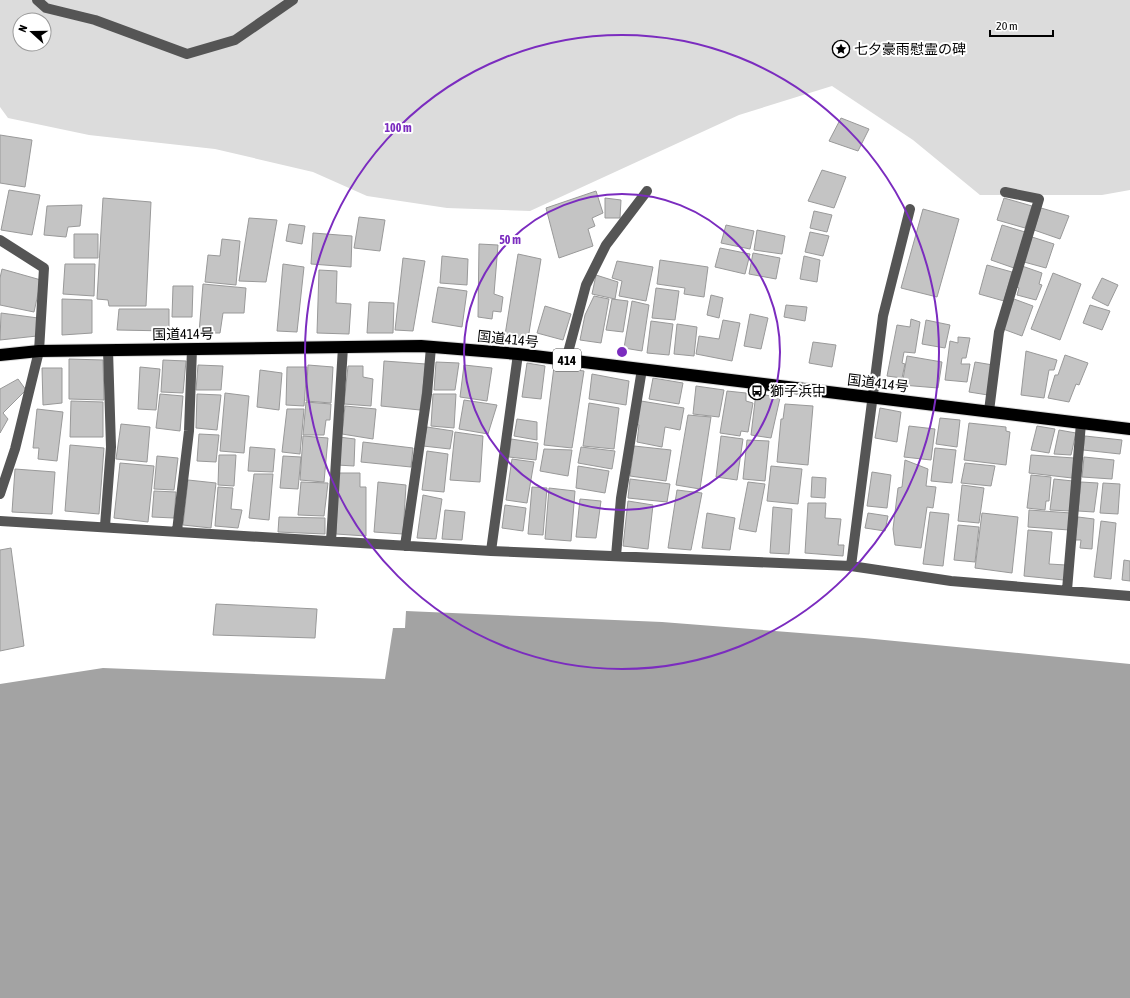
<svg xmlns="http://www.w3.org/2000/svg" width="1130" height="998" font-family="'Asap Condensed','Noto Sans JP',sans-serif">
<rect width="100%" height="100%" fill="#fff"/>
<path fill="#dcdcdc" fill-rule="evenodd" d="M0,0H1130V190L1102,195H980L913,140L832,86L739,115L530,211L447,208L367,196L313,172L215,149L89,135L8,118L0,107ZM20,20H44V44H20Z"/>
<path fill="#a3a3a3" d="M406,611L662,622L864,638L1130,664V998H0V684L103,668L385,679L393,628H405Z"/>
<path fill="#c4c4c4" stroke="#999" d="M841,118L869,129L858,151L829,141Z
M0,135L32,140L25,187L0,183Z
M822,170L846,177L834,208L808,201Z
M9,190L40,195L32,235L1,230Z
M596,191L603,213L592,218L595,226L588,229L593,246L559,258L546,208Z
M103,198L151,202L146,306H109L108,300L97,299Z
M605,198L621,200L620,218H605Z
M1004,198L1032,206L1025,228L997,220Z
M82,205L80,226L68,227L66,237L44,235L47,206Z
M1041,208L1069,216L1060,239L1034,230Z
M923,209L959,219L937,297L901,288Z
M814,211L832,215L827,232L810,228Z
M359,217L385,220L380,251L354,248Z
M249,218L277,220L266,282L239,281Z
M289,224L305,226L302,244L286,241Z
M726,225L754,231L750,249L721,243Z
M1002,225L1025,232L1014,268L991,260Z
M757,230L785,236L782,254L754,250Z
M810,232L829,236L823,256L805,252Z
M313,233L352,236L351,267L311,264Z
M74,234H98V258H74Z
M1032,237L1054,244L1046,268L1024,262Z
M222,239L240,241L236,285L205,282L208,255L220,256Z
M479,244L498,245L494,294L503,297L501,312L493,311L492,319L478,317Z
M720,248L750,254L745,274L715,267Z
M753,253L780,258L776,279L749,274Z
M518,254L541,259L528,339L505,335Z
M442,256L468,259L467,285L440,283Z
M804,256L820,260L817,282L800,279Z
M403,258L425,261L413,331L395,330Z
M660,260L708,267L704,297L684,294L685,288L657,284Z
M617,261L653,267L646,301L619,296L622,281L612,278Z
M65,264H95L94,296L63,294Z
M283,264L304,267L297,332L277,331Z
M987,265L1012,272L1004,301L979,294Z
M1022,266L1042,273L1039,284L1042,285L1036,300L1017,295L1019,288L1016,287Z
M2,269L41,280L34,312L0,305V278Z
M319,270L337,271L336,303L351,304L349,334L317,333Z
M1053,273L1081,284L1060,340L1031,329Z
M596,275L618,282L615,299L592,294Z
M1102,278L1118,285L1108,306L1092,298Z
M203,284L246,288L244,313H223L220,333H199Z
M173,286H193L192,317H172Z
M438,287L467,291L462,327L432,322Z
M656,288L679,291L675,320L652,318Z
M711,295L723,298L719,318L707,315Z
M594,296L609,299L601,343L580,340L585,315Z
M62,299L92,300V333L62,335Z
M612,299L628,301L623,332L606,330Z
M1014,299L1033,306L1022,336L1003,329Z
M632,301L649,305L642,351L624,348Z
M369,302L394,303L393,333H367Z
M786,305L807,307L805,321L784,317Z
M1090,305L1110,311L1102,330L1083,323Z
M545,306L571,314L563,340L537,333Z
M119,309H169V331L117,330Z
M1,313L38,318L37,336L0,340Z
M750,314L768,318L761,349L744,346Z
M911,319L920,322L915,353L904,352L902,363L905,364L902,378L887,376L897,325L910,327Z
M723,320L740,323L732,361L696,354L699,336L719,339Z
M926,320L950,325L945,348L922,344Z
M651,321L673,324L669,355L647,353Z
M677,324L697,327L694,356L674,354Z
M958,337L970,338L966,358H962L961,364H970L967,382L945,380L950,341L958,343Z
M813,342L836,345L832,367L809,363Z
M1026,351L1057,360L1054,370H1049L1044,398L1021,395Z
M1065,355L1088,363L1079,385L1076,384L1069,402L1048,398L1055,375H1058Z
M907,356L942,362L938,388L902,385Z
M69,359L103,360L104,400L69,399Z
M163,360L186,361L183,393L161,392Z
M384,361L426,364L420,410L381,406Z
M436,362L459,363L455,390H434Z
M975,362L993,365L988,395L969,392Z
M527,363L545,366L541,399L522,397Z
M198,365L223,366L221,390H196Z
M308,365L333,367L331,403L306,401Z
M464,365L492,368L487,401L460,397Z
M348,366H363V377L373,379L371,406L344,404Z
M140,367L160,369L156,410L138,409Z
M287,367H307L304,406L286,405Z
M554,367L584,371L572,448L544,445Z
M42,368H62V403L43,405Z
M260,370L282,373L279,410L257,407Z
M592,374L629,381L626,405L589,399Z
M653,378L683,383L679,404L649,399Z
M18,379L26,390L3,413L8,419L0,433V389Z
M696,386L724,390L719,417L693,414Z
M727,391L746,393V401L753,403L748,432L741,431L740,436L720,433Z
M225,393L249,396L244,453L220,451Z
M756,393L780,398L771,438L751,435Z
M160,394L183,396L180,431L156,428Z
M197,394L221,395L217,430L196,428Z
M433,394H456L454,428L431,426Z
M464,400L497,405L488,434L459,429Z
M71,401L103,402V437H70Z
M641,401L684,408L680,430L665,427L662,447L637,442L639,425L636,424Z
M306,402L331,404L330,420H326L324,435H303Z
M589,403L619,408L614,449L583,446Z
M785,404L813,406L808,465L777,462L781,419H783Z
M345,406L376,409L373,439L342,434Z
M880,408L901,412L897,442L875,438Z
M37,409L63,412L57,461L38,459L39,448H33Z
M287,409H304L300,454L282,452Z
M688,415L711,417L700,489L676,485Z
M940,418L960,420L957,447L936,444Z
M517,419L537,422V440L514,436Z
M969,423L1006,427V431L1010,432L1006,465L964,460Z
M121,424L150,427L147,462L116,459Z
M909,426L935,429L931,460L904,457Z
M1037,426L1055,429L1049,453L1031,450Z
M427,427L453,431L450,449L423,446Z
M1059,430L1076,433L1071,455L1054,454Z
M455,432L483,436L480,482L450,480Z
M199,434L219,435L216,462L197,461Z
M303,436L328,438L324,482L300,480Z
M721,436L743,439L737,480L716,477Z
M1085,436L1122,440L1120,454L1083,450Z
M339,437L355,439L354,466L337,465Z
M511,439L538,443L536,460L509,457Z
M747,440L769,441L765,481L743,479Z
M363,442L413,448L411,467L361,462Z
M70,445L104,448L99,514L65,511Z
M634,446L671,450L666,481L630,476Z
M250,447L275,449L273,472L248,471Z
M581,447L615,451L612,469L578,463Z
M935,448L956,450L952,483L931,481Z
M544,449L572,450L568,476L540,471Z
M427,451L448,454L444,492L422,490Z
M219,455H236L234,486L218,485Z
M1031,455L1074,458L1072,478L1029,473Z
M157,456L178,458L174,490L154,489Z
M283,456L301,457L298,489L280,488Z
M1084,457L1114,460L1112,479L1082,477Z
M512,459L534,462L527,503L506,500Z
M905,460L928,469L926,486L936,487L933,508L927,507L921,548L895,545L893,529L898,488L902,487Z
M120,463L154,466L148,522L114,518Z
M965,463L995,466L991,486L961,483Z
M578,466L609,471L605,493L576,488Z
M771,466L802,469L798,504L767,501Z
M15,469L55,472L52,514L12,512Z
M872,472L891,475L887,508L867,506Z
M338,473H360V487H366V536L336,534Z
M254,474H273L269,520L249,518Z
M1031,475L1051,477L1049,501H1046L1045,510L1027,508Z
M812,477L826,478L825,498L811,497Z
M630,479L670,484L667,502L628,498Z
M1054,479L1073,481L1070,511L1050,510Z
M188,480L216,483L211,528L183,525Z
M301,482L328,483L324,516L298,515Z
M378,482L406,485L403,534L374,532Z
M748,482L765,484L756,532L739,529Z
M1081,482L1098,483L1094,512L1078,511Z
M1103,483L1120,484L1118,514L1100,513Z
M962,485L984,488L979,523L958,521Z
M218,487L233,488L231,509L242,510L238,528L215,526Z
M532,487L547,488L543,535L528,534Z
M549,488L575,491L571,541L545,539Z
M677,490L702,493L691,550L668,548Z
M154,491L176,492L174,518L152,517Z
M423,495L442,499L436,539L417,538Z
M580,499L601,501L596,538L576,537Z
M628,501L653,505L648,549L623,546Z
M808,503H826L825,518L841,519L838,545H844L843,556L805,553Z
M505,505L526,508L523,531L502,528Z
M773,507L792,509L789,554L770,553Z
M445,510L465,512L462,540L442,539Z
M1029,510L1071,513L1069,530L1028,527Z
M930,512L949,514L943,566L923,564Z
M707,513L735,518L730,550L702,548Z
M868,513L888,516L885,531L865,528Z
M982,513L1018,517L1012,573L975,568Z
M279,517L325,518V534L278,532Z
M1078,517L1094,519L1092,549L1080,548L1081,540H1075Z
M1101,521L1116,523L1111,579L1094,577Z
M958,525L979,527L975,562L954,560Z
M1028,530L1052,532L1049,564L1066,565L1064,580L1024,576Z
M11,548L24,646L0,651V550Z
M1124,560L1130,561V581L1122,580Z
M216,604L317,609L315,638L213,635Z"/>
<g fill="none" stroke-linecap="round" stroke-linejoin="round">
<defs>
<path id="highway" d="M0,355L39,351L421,346L518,354L1130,429"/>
</defs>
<use href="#highway" stroke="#dbdbdb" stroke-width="14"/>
<path stroke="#555" stroke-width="10" d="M37,0L46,8L95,20L187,54L235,40L293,0
M0,240L44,268L39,351L15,449L0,494
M566,360L586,285L606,245L647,191
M989,411L999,332L1039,199L1005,192
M0,521L491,551L851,566L951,581L1130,596
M105,526L111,447L108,350
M177,531L189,431L192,349
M331,541L343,347
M405,546L427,394L431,347
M491,551L518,354
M616,556L621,498L642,369
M851,566L883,316L910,209
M1067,590L1081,423"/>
<use href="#highway" stroke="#000" stroke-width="12"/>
</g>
<g fill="none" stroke="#7b2cbf" stroke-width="2">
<circle cx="622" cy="352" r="158"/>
<circle cx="622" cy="352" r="317"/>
</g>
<defs>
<symbol id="sight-ring" viewBox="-11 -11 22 22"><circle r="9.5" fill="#fff" stroke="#000" stroke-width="1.5"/><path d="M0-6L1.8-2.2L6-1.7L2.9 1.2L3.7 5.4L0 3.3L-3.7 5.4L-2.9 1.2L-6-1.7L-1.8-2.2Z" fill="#000"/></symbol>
<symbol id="bus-ring" viewBox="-11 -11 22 22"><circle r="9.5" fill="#fff" stroke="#000" stroke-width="1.5"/><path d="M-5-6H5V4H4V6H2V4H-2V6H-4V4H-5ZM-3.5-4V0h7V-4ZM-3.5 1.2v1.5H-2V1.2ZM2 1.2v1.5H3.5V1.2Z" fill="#000"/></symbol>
</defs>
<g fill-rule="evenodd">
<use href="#sight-ring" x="831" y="39" width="20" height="20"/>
<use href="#bus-ring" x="747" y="381" width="20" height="20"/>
</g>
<g text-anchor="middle" stroke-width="4" stroke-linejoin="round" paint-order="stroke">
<rect fill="#fff" stroke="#4c4c4c" stroke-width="1" x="553" y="349" width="28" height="22" rx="3"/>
<g font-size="13" font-weight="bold" fill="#000">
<text x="567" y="365">414</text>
</g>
<g font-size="14" fill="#000" stroke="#fff" text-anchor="start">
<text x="854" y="54">七夕豪雨慰霊の碑</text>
<text x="770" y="396">獅子浜中</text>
</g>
<g font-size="14" fill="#000" stroke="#fff">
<text transform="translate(183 334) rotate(-1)" y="5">国道414号</text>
<text transform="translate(508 339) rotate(6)" y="5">国道414号</text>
<text transform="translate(878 383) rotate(7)" y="5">国道414号</text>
</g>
</g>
<circle cx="622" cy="352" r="6" fill="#7b2cbf" stroke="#fff" stroke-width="2"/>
<g font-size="12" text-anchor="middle" font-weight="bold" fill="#7b2cbf" stroke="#fff" stroke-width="4" stroke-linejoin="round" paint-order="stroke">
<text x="398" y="132">100 m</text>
<text x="510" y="244">50 m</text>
</g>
<g transform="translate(32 32) rotate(291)"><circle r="19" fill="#ffffff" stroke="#999999"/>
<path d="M0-3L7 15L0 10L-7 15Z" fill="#000000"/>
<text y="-6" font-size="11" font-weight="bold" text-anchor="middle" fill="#000000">N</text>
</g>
<path d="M990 30v6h63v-6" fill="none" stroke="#000000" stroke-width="2"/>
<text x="996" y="30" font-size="12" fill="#000000" stroke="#ffffff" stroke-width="3" paint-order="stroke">20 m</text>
</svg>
